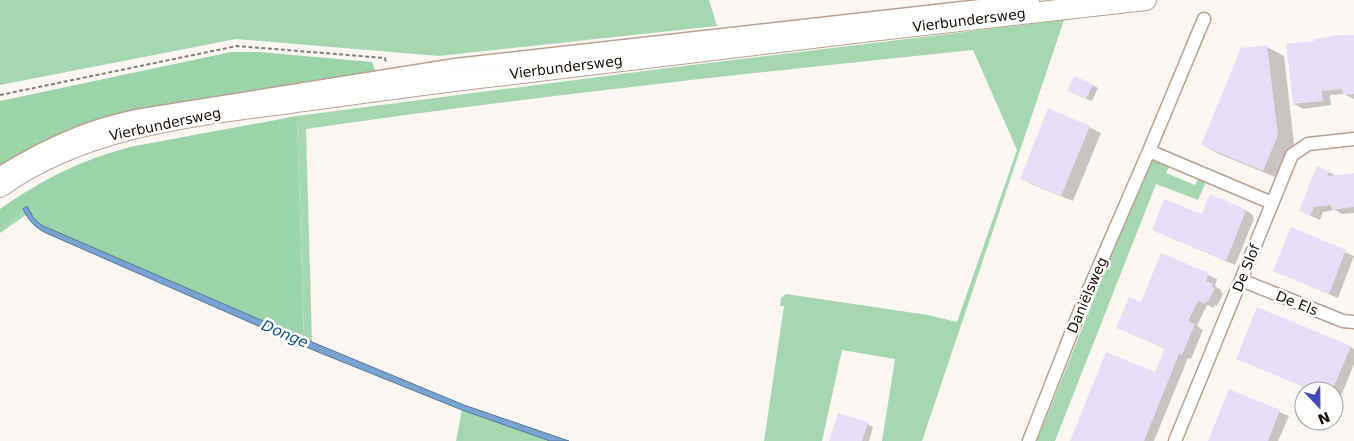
<svg xmlns="http://www.w3.org/2000/svg" width="1354" height="441" font-family="'DejaVu Sans',sans-serif">
<rect width="100%" height="100%" fill="#fcf6f3"/>
<path fill="#a5d7b1" d="M0,0H709L717,26L439,56L236,39L0,85Z
M1064,20L922,441H882L895,359L842,350L822,441H764L784,306H780L781,298L786,294L928,315L957,322L1017,150L973,50C750,73 527,97 306,129L312,342L304,338L297,116L667,68Z
M1152,161L1170,165L1166,173L1195,185L1199,177L1203,179L1205,184L1198,200L1156,184L1055,441H1037L1147,167Z
M23,209L26,215L0,233V229Z
M462,410L550,441H456Z"/>
<path fill="#9bd4a9" d="M231,52H259L372,62L375,71L374,73L191,102L0,169V101Z
M297,116L304,338L41,225L33,217L27,207L0,229V209C43,179 84,158 135,146Z"/>
<path fill="#77a4d2" stroke="#5a7795" d="M27,206L33,217L41,225L312,342L464,405L569,441H550L462,410L313,350L46,233C34,227 29,221 23,209Z"/>
<path fill="#0003" d="M1354,36V99L1344,94L1330,95L1331,105L1303,109L1294,104Z
M1267,47L1284,56L1294,144L1280,179L1219,154L1202,145L1242,50Z
M1092,85L1098,88L1092,101L1074,94Z
M1089,127L1101,133L1073,201L1033,185L1021,178Z
M1329,172L1336,176L1354,174V213L1342,214L1335,210L1323,212L1320,220L1300,211Z
M1243,209L1252,214L1254,219L1235,265L1153,230L1202,216Z
M1291,229L1354,256L1338,298L1275,271Z
M1161,255L1217,279L1215,286L1221,290V292L1223,294L1217,306L1215,305L1214,308L1207,305L1197,326L1203,330L1191,359L1188,358L1154,441H1071L1156,374L1166,349L1118,328L1141,303Z
M1351,347L1354,349V364L1339,401L1334,400V391H1313L1238,358Z
M1230,391L1289,416L1278,441H1209Z
M867,424L873,427L869,441H831Z"/>
<path fill="#e6def6" d="M1340,35H1354V94L1343,95L1342,89L1322,91L1323,101L1293,104L1286,44L1314,41V39Z
M1267,45L1278,135L1263,171L1201,145L1241,48Z
M1074,76L1093,84L1086,99L1067,91Z
M1048,108L1090,126L1061,196L1020,179Z
M1317,166L1329,171L1327,176L1354,173V207L1332,210L1331,205L1314,207L1310,216L1299,211Z
M1210,194L1243,208L1245,213L1226,261L1152,230L1164,199L1202,214Z
M1291,227L1346,250L1329,294L1273,271Z
M1161,253L1209,273L1206,281L1213,284L1212,287L1215,288L1208,302L1206,301L1205,304L1198,301L1188,321L1195,324L1182,355L1179,354L1144,441H1070L1106,352L1155,372L1165,348L1116,328L1129,297L1141,302Z
M1257,307L1351,346L1332,391H1314L1236,359Z
M1229,389L1280,410L1268,441H1208Z
M838,413L868,422L862,441H829Z"/>
<g fill="none" stroke-linecap="round" stroke-linejoin="round">
<defs>
<path id="minor" d="M1149,151L1272,203
M0,173C37,150 80,129 123,119C135,116 148,114 161,112L455,65L1033,0
M1241,280L1343,321L1354,322
M1029,441L1083,303L1149,151L1204,19
M1175,441L1292,155L1308,144L1354,139"/>
<path id="primary" d="M0,187C84,127 191,116 290,103C362,93 433,83 505,75C719,48 932,24 1146,0"/>
</defs>
<use href="#minor" stroke="#bca08e" stroke-width="15"/>
<use href="#primary" stroke="#bca08e" stroke-width="22"/>
<path stroke="#837c77" stroke-width="2" stroke-dasharray="4 2.5" stroke-linecap="butt" d="M0,95L237,46L385,58L386,63"/>
<use href="#minor" stroke="#fff" stroke-width="12"/>
<use href="#primary" stroke="#fff" stroke-width="20"/>
</g>
<g text-anchor="middle" stroke-width="5" stroke-linejoin="round" paint-order="stroke">
<g font-size="14" fill="#170e07" stroke="#fff">
<text transform="translate(969 20) rotate(-7)" y="5">Vierbundersweg</text>
<text transform="translate(566 67) rotate(-7)" y="5">Vierbundersweg</text>
<text transform="translate(165 124) rotate(-12)" y="5">Vierbundersweg</text>
<text transform="translate(1246 268) rotate(-68)" y="5">De Slof</text>
<text transform="translate(1087 295) rotate(-67)" y="5">Daniëlsweg</text>
<text transform="translate(1297 303) rotate(22)" y="5">De Els</text>
</g>
<g font-size="15" font-style="italic" fill="#0d518a" stroke="#fff">
<text transform="translate(285 334) rotate(23)" y="5">Donge</text>
</g>
</g>
<g transform="translate(1319 406) rotate(158)"><circle r="24" fill="#ffffff" stroke="#a29f9c"/>
<path d="M0-4L9 19L0 12L-9 19Z" fill="#404bbf"/>
<text y="-8" font-size="14" font-weight="bold" text-anchor="middle" fill="#170e07">N</text>
</g>
</svg>
